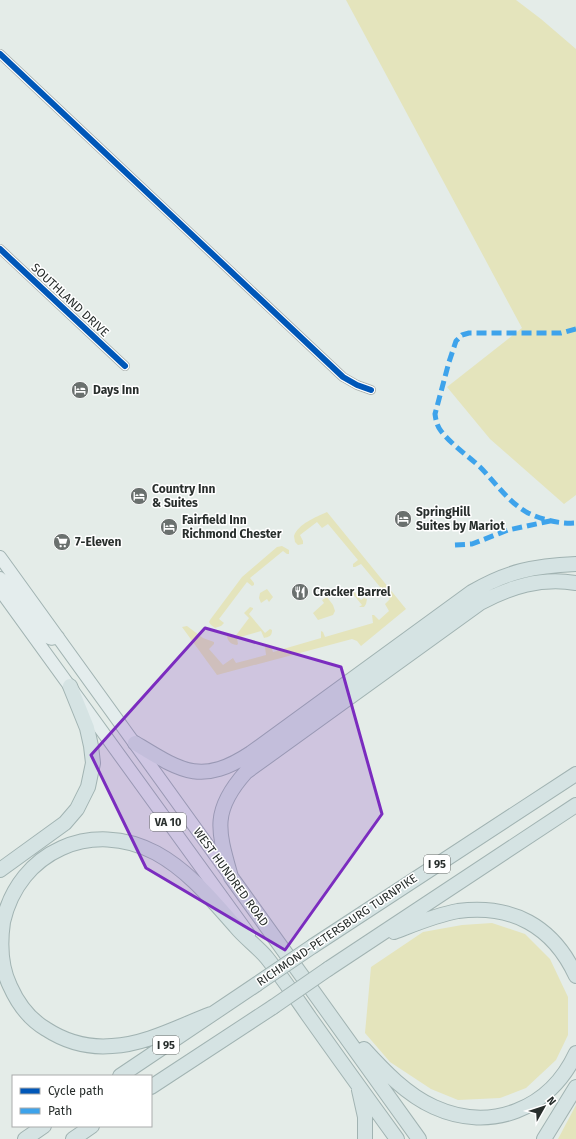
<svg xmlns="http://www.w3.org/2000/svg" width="576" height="1139" font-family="'Fira Sans',sans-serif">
<rect width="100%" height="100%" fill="#e4ece8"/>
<path fill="#e4e4bc" d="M346,0H516L541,19L576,49V495L564,504L490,439L447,387L522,328Z
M327,512L406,609L361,646L357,641L352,639L217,675L182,627L187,626L203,638L214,642V644L209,649L223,665L233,658L236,663L266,655L265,647L271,646L273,652L321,638V631L323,632L325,637L373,623L372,615H374L379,620L389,611L385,604L390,599L361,564L355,567H353V564L358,560L328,524L322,528L317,522L300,535L303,541V544L298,545L295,542L294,536C298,524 316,517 327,512Z
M282,546L289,550V554H287L283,551L250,578L254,583V585L252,586L247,582L219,619L224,623L221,626L215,628L211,625L209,622L210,620L242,577L277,547Z
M267,589L273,597L269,602L267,599L261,603L259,598L260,593Z
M352,589L361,600L364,598L367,599L366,604L364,607H359L362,605L352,593L348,597L346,596V594Z
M327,597L333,605L335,611L333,615L318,620L313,613L324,603L322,600Z
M250,607L253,608V609L249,614L265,633L270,629L272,630C272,636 269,637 264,638L261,631L237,638L238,644L237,645C232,645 227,641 227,636L229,635L234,638L249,618L244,613Z
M492,923L525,934L550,959L568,997V1035L556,1060L526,1088L500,1098L458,1100L431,1089L390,1062L365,1033L371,967L423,932L462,925Z
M576,1105V1139H558Z"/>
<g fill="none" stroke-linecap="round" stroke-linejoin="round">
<defs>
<path id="street" d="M0,54L343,377L357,385L371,390
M0,249L125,366"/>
<path id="primary" d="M0,557L228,873
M0,578L7,584L45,635C50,639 52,640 58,637
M0,590L249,934"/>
<path id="highway" d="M135,743C181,771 201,786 251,753L472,592C508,571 534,566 576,564
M0,870L65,823L77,809L88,787L93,763L91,746L87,728L70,686
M394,932C415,924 436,915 458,911C512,904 553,926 576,976
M313,946L576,774
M328,969L576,805
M211,1014C179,1026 147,1044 112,1046C88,1048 66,1042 46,1029C29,1019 18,1004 10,986C1,967 0,943 3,922C19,851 92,819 156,853C189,871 212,900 236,927C245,938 258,947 267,958C282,977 296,998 310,1018C339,1059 368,1099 397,1139
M364,1049C384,1071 407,1095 434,1107C491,1133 550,1109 576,1053
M120,1076L257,984
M151,1087L273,1007
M359,1090L365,1117V1139
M25,1139L44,1126
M73,1139L92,1126
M419,1139L231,877C218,831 211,811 246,772L480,603C510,587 541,577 576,583
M544,1139L576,1087"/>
</defs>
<use href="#street" stroke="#afb5b2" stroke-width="10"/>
<use href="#primary" stroke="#a1b3b2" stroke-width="14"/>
<use href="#highway" stroke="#a1b3b2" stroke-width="16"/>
<use href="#street" stroke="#fbfcfc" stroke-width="8"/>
<use href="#primary" stroke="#e4eded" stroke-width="12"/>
<use href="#highway" stroke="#d5e3e3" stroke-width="14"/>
<defs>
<path id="highway-bridge" d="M257,984L313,946
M273,1007L328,969"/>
</defs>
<use href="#highway-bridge" stroke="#a1b3b2" stroke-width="16" stroke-linecap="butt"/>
<use href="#highway-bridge" stroke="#d5e3e3" stroke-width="14"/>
<path stroke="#3ea3eb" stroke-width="5" stroke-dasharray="10 5" stroke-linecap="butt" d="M576,329L561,333H469L462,335L456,341L449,362L435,414C436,421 437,426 441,431C452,445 467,455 480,467C496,483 508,502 528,513C543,520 559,524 576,523
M455,545L472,544L508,530L550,521"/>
<defs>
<path id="cycleway" d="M0,54L343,377L357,385L371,390
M0,249L125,366"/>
</defs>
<use href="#cycleway" stroke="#fff" stroke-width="8"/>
<use href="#cycleway" stroke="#0057b8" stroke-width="6"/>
</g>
<path fill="#7b2cbf" fill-opacity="0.2" stroke="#7b2cbf" stroke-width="3" stroke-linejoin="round" d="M205,628L341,667L382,814L285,950L146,868L91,755Z"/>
<defs>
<symbol id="hotel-disc" viewBox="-11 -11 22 22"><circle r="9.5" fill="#6a706e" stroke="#fff"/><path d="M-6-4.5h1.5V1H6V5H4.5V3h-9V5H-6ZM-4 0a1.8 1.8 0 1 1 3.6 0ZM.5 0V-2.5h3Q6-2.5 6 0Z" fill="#fff"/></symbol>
<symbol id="supermarket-disc" viewBox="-11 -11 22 22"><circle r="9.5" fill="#6a706e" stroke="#fff"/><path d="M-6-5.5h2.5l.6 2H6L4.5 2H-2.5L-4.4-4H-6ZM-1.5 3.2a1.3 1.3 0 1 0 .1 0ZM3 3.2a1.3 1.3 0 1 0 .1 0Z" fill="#fff"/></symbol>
<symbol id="restaurant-disc" viewBox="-11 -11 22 22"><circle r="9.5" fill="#6a706e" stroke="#fff"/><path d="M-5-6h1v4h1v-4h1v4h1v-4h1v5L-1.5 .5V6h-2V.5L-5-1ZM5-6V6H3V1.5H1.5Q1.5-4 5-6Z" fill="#fff"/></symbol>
</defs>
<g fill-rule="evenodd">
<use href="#hotel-disc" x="70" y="380" width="20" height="20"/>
<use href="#hotel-disc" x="129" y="486" width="20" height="20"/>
<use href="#hotel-disc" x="393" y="509" width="20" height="20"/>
<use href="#hotel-disc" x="159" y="517" width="20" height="20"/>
<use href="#supermarket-disc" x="52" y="532" width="20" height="20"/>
<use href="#restaurant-disc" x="290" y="582" width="20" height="20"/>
</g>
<g text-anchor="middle" stroke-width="3" stroke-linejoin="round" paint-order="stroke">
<g fill="#fff" stroke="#686d6b" stroke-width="1">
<rect x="150" y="813" width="36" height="18" rx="3"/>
<rect x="424" y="855" width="26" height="18" rx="3"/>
<rect x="153" y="1036" width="26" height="18" rx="3"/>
</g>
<g font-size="11" font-weight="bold" fill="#282e2c">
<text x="168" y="826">VA 10</text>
<text x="437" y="868">I 95</text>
<text x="166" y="1049">I 95</text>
</g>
<g font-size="12" fill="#282e2c" stroke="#fff">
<text transform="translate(70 300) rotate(43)" y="4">SOUTHLAND DRIVE</text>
<text transform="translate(231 877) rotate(54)" y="4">WEST HUNDRED ROAD</text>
<text transform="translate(337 930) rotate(-34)" y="4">RICHMOND-PETERSBURG TURNPIKE</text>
</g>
<g font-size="12" font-weight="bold" fill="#282e2c" stroke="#fff" text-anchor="start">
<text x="93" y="394">Days Inn</text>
<text x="152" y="493">Country Inn<tspan x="152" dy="14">&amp; Suites</tspan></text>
<text x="416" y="516">SpringHill<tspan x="416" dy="14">Suites by Mariot</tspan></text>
<text x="182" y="524">Fairfield Inn<tspan x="182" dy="14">Richmond Chester</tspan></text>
<text x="75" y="546">7-Eleven</text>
<text x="313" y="596">Cracker Barrel</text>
</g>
</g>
<rect x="12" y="1075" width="140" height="52" fill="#ffffff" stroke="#a9abab"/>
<rect x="20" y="1088" width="20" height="6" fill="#0057b8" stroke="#a9abab"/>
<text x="48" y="1095" font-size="12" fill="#282e2c">Cycle path</text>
<rect x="20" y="1108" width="20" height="6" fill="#3ea3eb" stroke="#a9abab"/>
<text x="48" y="1115" font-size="12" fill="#282e2c">Path</text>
<g transform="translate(544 1107) rotate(51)" stroke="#ffffff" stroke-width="3" paint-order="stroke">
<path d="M0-3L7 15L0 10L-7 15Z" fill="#282e2c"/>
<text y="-6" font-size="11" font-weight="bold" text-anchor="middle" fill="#282e2c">N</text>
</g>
</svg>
